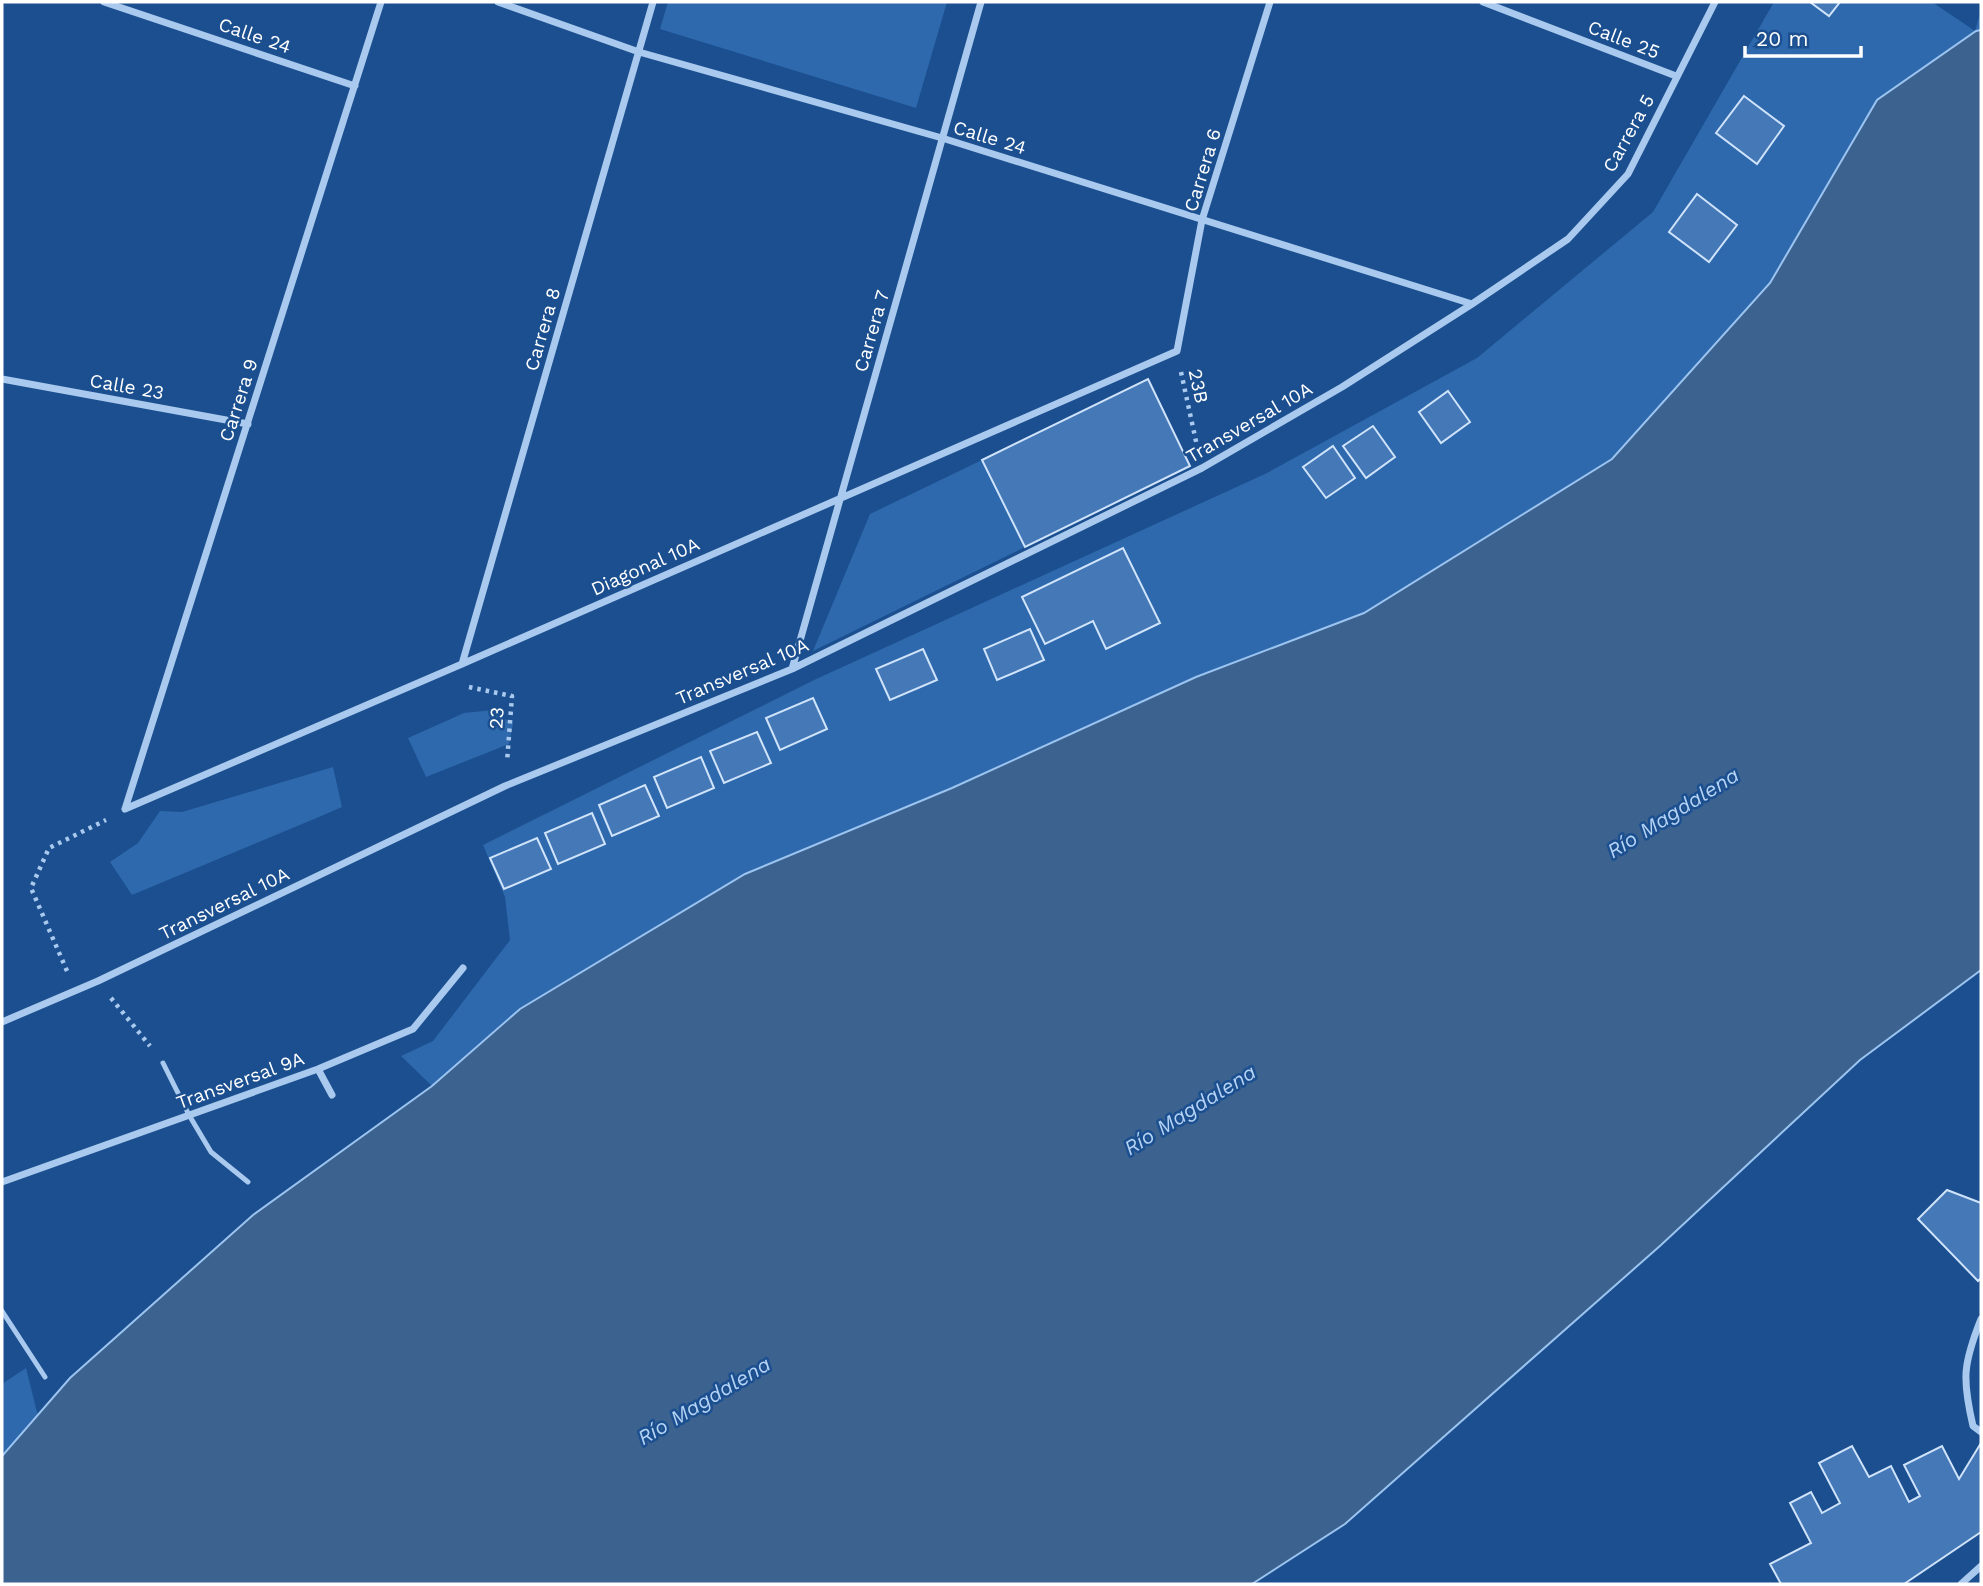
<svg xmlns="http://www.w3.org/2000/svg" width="1983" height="1586" font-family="'Work Sans',sans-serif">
<rect width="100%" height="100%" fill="#1b4f8f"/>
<path fill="#2e69ad" d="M668,2H947L916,108L660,29Z
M1774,2H1932L1975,31L1981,10V30L1976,31L1877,100L1770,283L1612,459L1364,613L1196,677L952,788L745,874L520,1010L432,1086L401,1056L433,1041L510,940L505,897L483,845L814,680L1265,474L1477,358L1653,212Z
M982,460L1025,547L813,651L870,514Z
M493,710L513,724L509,744L426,777L408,738L464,713Z
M333,767L342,807L319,817L132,895L110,862L138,843L160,811L182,812Z
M26,1368L38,1416L2,1456V1384Z"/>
<path fill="#3c6290" stroke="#9cc4f0" stroke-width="2" d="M1981,30V970L1860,1060L1661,1245L1345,1524L1252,1584H2V1456L70,1378L253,1215L432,1086L520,1009L745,874L952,788L1196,677L1364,613L1612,459L1770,283L1877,100L1976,31Z"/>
<path fill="#4478b7" stroke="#cfe3fa" stroke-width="2" d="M1810,2H1840L1829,16Z
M1744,96L1784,126L1757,164L1716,133Z
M1697,194L1737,225L1709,262L1669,232Z
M1148,379L1190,466L1025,547L982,460Z
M1448,391L1470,422L1441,443L1419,412Z
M1373,426L1395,457L1366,478L1343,446Z
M1333,446L1355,478L1326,498L1303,467Z
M1123,548L1160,623L1106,649L1093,621L1045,644L1022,597Z
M1030,629L1044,660L997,680L984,649Z
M923,649L937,680L890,700L876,669Z
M813,698L827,729L780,750L766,718Z
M757,732L771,763L724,783L710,751Z
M701,757L714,788L667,808L654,777Z
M645,785L659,816L612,836L599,805Z
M592,813L605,844L558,864L545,833Z
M537,838L551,869L504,889L490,858Z
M1947,1190L1981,1203V1278L1978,1281L1918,1219Z
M1981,1443V1532L1904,1584H1781L1770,1564L1811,1543L1790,1503L1811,1492L1822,1513L1840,1503L1819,1463L1852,1446L1869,1477L1891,1466L1909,1502L1920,1496L1904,1465L1942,1446L1959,1479Z"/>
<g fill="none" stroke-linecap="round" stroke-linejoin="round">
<path stroke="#a9c9ee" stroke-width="4.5" stroke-dasharray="3.5 5" stroke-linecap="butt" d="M1181,372L1197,446
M469,687L512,696L507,762
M67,971L31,888L49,848L106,820
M111,998L150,1046"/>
<path stroke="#a9c9ee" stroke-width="5" d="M163,1063L189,1115L211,1152L248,1182
M2,1311L45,1377"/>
<path stroke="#a9c9ee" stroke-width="7" d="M104,2L355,86
M498,2L639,52L942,138L1472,304
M1483,2L1676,76
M2,379L248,424
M462,664L653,2
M792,669L981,2
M125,809L462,664L1177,351L1202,220L1270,2
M125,809L381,2
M2,1022L98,981L505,786L792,669L1202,468L1342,387L1472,304L1568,239L1628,174L1715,2
M318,1069L332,1095
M2,1182L318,1069L413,1029L463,968
M1981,1319C1963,1364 1962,1379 1973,1426L1981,1432
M1961,1584L1981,1566"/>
</g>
<g text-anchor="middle" stroke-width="5" stroke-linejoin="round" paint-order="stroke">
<g font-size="19" fill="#fff" stroke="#1b4f8f">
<text transform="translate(255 35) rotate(19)" y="7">Calle 24</text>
<text transform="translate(1624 39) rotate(21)" y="7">Calle 25</text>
<text transform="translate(1628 133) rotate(-61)" y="7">Carrera 5</text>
<text transform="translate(990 137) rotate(17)" y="7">Calle 24</text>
<text transform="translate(1202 170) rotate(-73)" y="7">Carrera 6</text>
<text transform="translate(542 329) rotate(-74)" y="7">Carrera 8</text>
<text transform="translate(871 331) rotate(-74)" y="7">Carrera 7</text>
<text transform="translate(127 386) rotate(10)" y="7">Calle 23</text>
<text transform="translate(1199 386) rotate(78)" y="7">23B</text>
<text transform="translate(238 400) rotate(-72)" y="7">Carrera 9</text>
<text transform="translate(1249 422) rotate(-30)" y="7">Transversal 10A</text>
<text transform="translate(645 566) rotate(-24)" y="7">Diagonal 10A</text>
<text transform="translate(742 671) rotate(-23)" y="7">Transversal 10A</text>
<text transform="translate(496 718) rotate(-86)" y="7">23</text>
<text transform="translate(224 903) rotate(-26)" y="7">Transversal 10A</text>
<text transform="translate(240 1080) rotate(-20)" y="7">Transversal 9A</text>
</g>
<g font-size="21" font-style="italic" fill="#b5d3f5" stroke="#1b4f8f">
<text transform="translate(1673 813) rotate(-32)" y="7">Río Magdalena</text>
<text transform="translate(1190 1110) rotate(-32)" y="7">Río Magdalena</text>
<text transform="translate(704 1401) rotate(-31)" y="7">Río Magdalena</text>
</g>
</g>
<rect width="1983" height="1586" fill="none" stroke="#ffffff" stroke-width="7"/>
<path d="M1745 46v10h116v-10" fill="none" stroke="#ffffff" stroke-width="3.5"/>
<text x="1756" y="46" font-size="21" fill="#ffffff" stroke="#1b4f8f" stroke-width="5" paint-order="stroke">20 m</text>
</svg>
